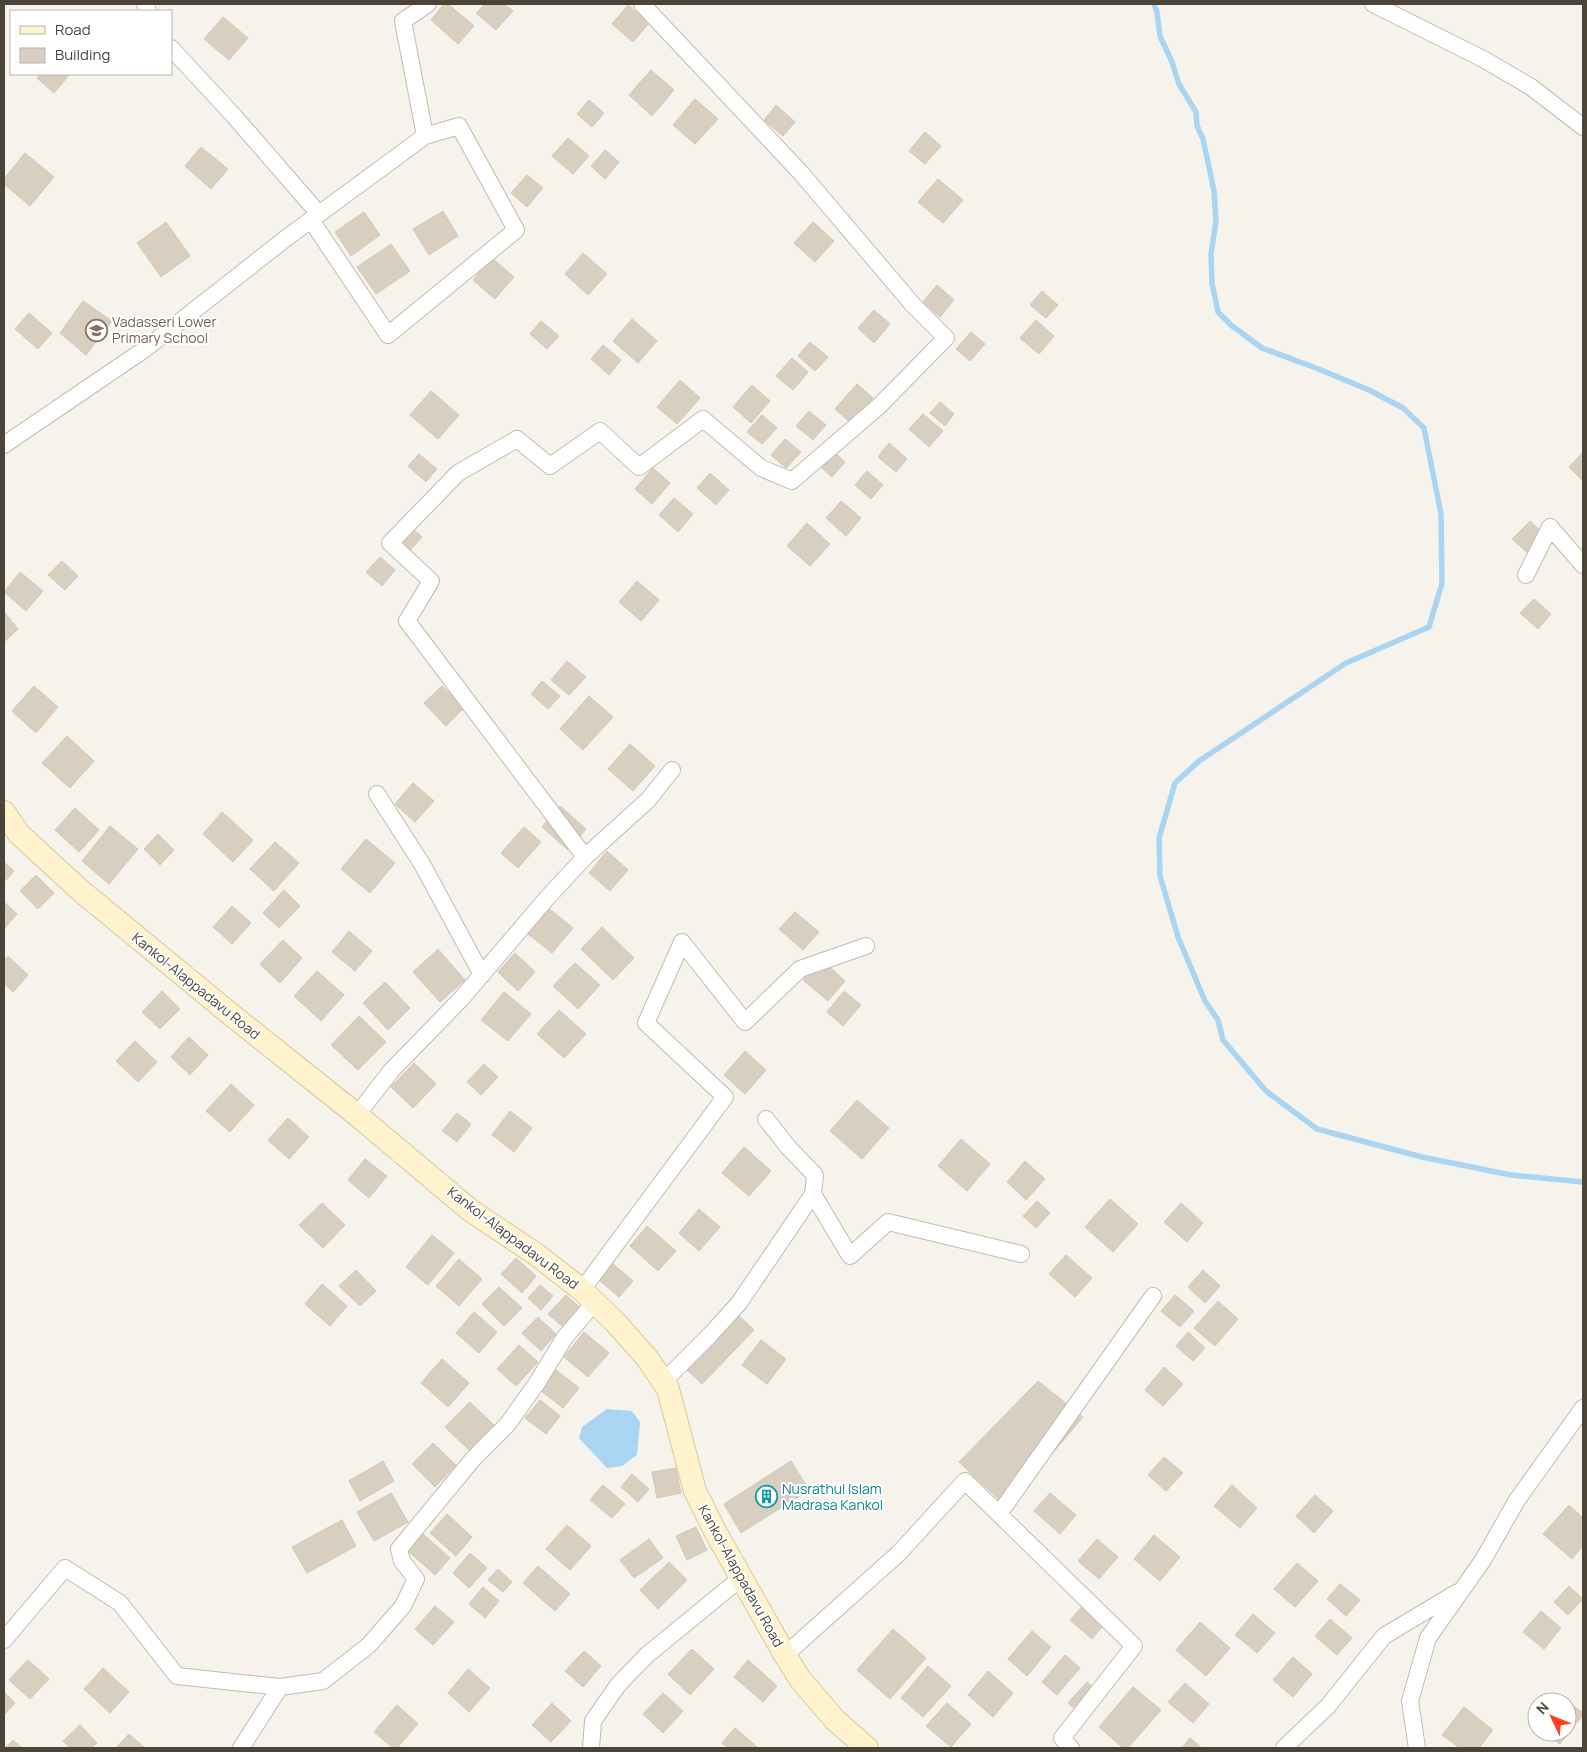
<svg xmlns="http://www.w3.org/2000/svg" width="1587" height="1752" font-family="Manrope,sans-serif">
<rect width="100%" height="100%" fill="#f6f3ec"/>
<path fill="#a9d4f2" d="M607,1409L632,1411L640,1422L637,1455L622,1466L607,1468L579,1438L582,1427Z"/>
<g fill="none" stroke-linecap="round" stroke-linejoin="round">
<path stroke="#a9d4f2" stroke-width="5.5" d="M1154,4L1157,12L1160,36L1172,62L1179,84L1196,112L1197,126L1203,139L1209,167L1214,191L1216,221L1211,254L1212,283L1218,312L1231,325L1262,348L1316,368L1369,390L1403,408L1424,428L1441,514L1442,583L1429,627L1346,663L1199,761L1175,783L1159,838L1160,876L1178,937L1205,1001L1218,1020L1223,1040L1266,1091L1317,1129L1422,1157L1511,1175L1583,1182"/>
</g>
<path fill="#d8cfc1" stroke="#d3c7b4" d="M444,4H448L474,26L458,44L431,20Z
M485,4H504L513,11L496,30L476,13Z
M628,5L649,23L633,42L612,24Z
M223,17L248,38L229,60L204,39Z
M651,70L674,90L652,116L629,95Z
M41,74H70L54,93L37,78Z
M695,99L718,119L695,144L673,125Z
M589,100L604,113L592,127L577,114Z
M776,105L795,122L783,136L764,120Z
M925,132L941,146L925,164L909,151Z
M568,138L589,156L573,174L552,156Z
M201,147L228,169L211,189L185,166Z
M605,150L619,162L605,179L591,166Z
M25,153L54,177L30,206L4,184V179Z
M527,175L543,188L527,207L511,193Z
M938,179L963,200L943,223L918,202Z
M443,211L458,236L429,255L413,229Z
M364,212L380,235L351,256L335,232Z
M166,222L190,256L161,277L137,243Z
M813,222L834,241L815,262L794,243Z
M391,244L410,271L376,294L357,267Z
M583,253L607,274L588,295L565,274Z
M492,258L514,277L495,299L473,280Z
M937,285L954,300L940,317L923,302Z
M1042,291L1058,305L1046,318L1030,305Z
M83,301L112,321L86,355L60,333Z
M874,310L890,324L874,343L858,328Z
M29,313L52,333L38,349L15,329Z
M632,319L657,341L638,363L613,341Z
M1036,320L1054,336L1039,354L1020,338Z
M541,321L559,336L547,349L530,334Z
M971,332L985,344L970,361L956,349Z
M810,342L828,357L815,371L798,356Z
M603,345L621,360L609,375L591,359Z
M792,358L808,372L793,390L776,376Z
M680,380L700,398L677,424L657,407Z
M857,384L873,398L851,423L835,409Z
M752,385L770,401L751,423L733,407Z
M431,391L459,415L438,439L410,415Z
M940,402L954,414L945,426L930,413Z
M809,411L826,425L813,440L796,426Z
M923,414L943,431L929,447L909,429Z
M762,415L777,428L762,444L747,432Z
M785,439L801,452L786,468L771,455Z
M889,443L907,459L896,472L878,457Z
M1583,452V481L1569,467Z
M835,453L845,462L832,477L822,468Z
M419,454L437,469L426,482L408,466Z
M653,468L670,483L652,504L635,489Z
M867,471L883,485L871,499L855,485Z
M710,473L729,490L716,505L697,488Z
M674,498L693,514L678,532L659,515Z
M841,501L861,518L846,536L826,518Z
M404,521L422,537L403,558L386,542Z
M1530,521L1548,538L1531,556L1512,539Z
M807,523L830,544L810,566L787,546Z
M380,557L395,570L382,586L366,572Z
M62,561L78,576L65,590L48,575Z
M20,572L43,591L26,611L4,592Z
M637,581L659,600L641,621L619,602Z
M1534,599L1551,614L1538,629L1520,613Z
M4,612L18,629L4,642Z
M567,661L586,677L569,695L551,680Z
M542,681L560,696L548,709L531,694Z
M34,686L58,707L36,733L12,711Z
M442,686L464,708L446,726L424,703Z
M589,696L613,717L583,750L560,729Z
M67,736L94,761L70,788L42,763Z
M630,744L655,766L633,791L608,769Z
M413,783L434,801L415,822L395,804Z
M560,806L586,829L568,850L542,827Z
M75,808L99,830L79,852L55,830Z
M222,812L253,840L233,862L203,834Z
M110,826L138,849L109,884L82,861Z
M524,827L541,842L518,868L501,853Z
M158,834L174,850L160,865L144,849Z
M366,839L395,863L370,893L341,869Z
M275,842L299,863L274,891L250,869Z
M607,851L628,870L610,891L589,873Z
M4,862L14,871L4,882Z
M36,875L54,893L38,909L20,891Z
M284,890L300,906L279,928L263,913Z
M4,902L17,914L4,929Z
M232,906L251,923L232,944L213,927Z
M547,907L573,928L552,953L527,933Z
M795,912L819,932L803,950L779,929Z
M602,927L634,958L613,980L581,949Z
M349,931L372,951L355,971L332,952Z
M283,940L302,958L280,983L260,964Z
M438,949L465,980L440,1002L413,972Z
M515,953L535,972L518,991L498,972Z
M8,956L28,975L13,992L4,983V961Z
M821,959L845,981L828,1001L803,980Z
M575,963L600,985L578,1009L553,986Z
M317,971L344,995L321,1021L294,996Z
M385,982L410,1008L388,1030L363,1003Z
M162,991L180,1009L160,1029L142,1012Z
M844,991L861,1005L843,1026L827,1012Z
M504,992L531,1014L508,1041L481,1020Z
M559,1010L586,1034L564,1058L537,1034Z
M359,1016L386,1042L358,1070L331,1045Z
M189,1037L208,1055L190,1075L171,1057Z
M135,1041L157,1062L138,1082L116,1061Z
M745,1051L766,1070L745,1094L724,1075Z
M414,1063L436,1084L413,1108L391,1087Z
M484,1064L498,1077L481,1095L467,1082Z
M231,1084L254,1105L230,1132L206,1111Z
M857,1100L889,1128L862,1159L830,1131Z
M510,1111L532,1128L514,1152L492,1135Z
M457,1113L471,1124L457,1142L442,1131Z
M288,1118L309,1137L289,1159L268,1140Z
M961,1139L990,1164L967,1191L938,1166Z
M744,1147L771,1171L749,1196L722,1173Z
M365,1159L387,1176L369,1198L348,1180Z
M1025,1161L1045,1179L1026,1200L1007,1182Z
M1110,1199L1138,1224L1113,1252L1085,1227Z
M1037,1201L1050,1213L1036,1228L1023,1216Z
M322,1203L345,1225L323,1248L299,1225Z
M1181,1203L1203,1223L1187,1242L1164,1222Z
M699,1209L720,1227L699,1251L679,1233Z
M647,1226L676,1251L658,1271L630,1246Z
M432,1235L454,1253L428,1285L406,1267Z
M1066,1255L1092,1278L1075,1297L1049,1274Z
M516,1258L536,1276L522,1293L501,1274Z
M606,1258L633,1281L619,1297L592,1274Z
M459,1259L482,1279L459,1306L436,1286Z
M356,1270L376,1291L360,1306L339,1286Z
M1203,1270L1220,1286L1205,1303L1188,1287Z
M322,1284L347,1306L330,1326L305,1304Z
M540,1285L553,1296L541,1310L528,1298Z
M499,1287L522,1308L504,1326L482,1304Z
M566,1295L580,1308L563,1327L548,1314Z
M1175,1295L1194,1311L1180,1327L1161,1311Z
M1218,1301L1238,1319L1215,1346L1194,1328Z
M474,1312L497,1332L479,1353L456,1333Z
M737,1314L754,1330L702,1384L685,1368Z
M538,1317L556,1334L541,1351L522,1333Z
M584,1332L609,1353L588,1377L564,1357Z
M1188,1332L1205,1348L1193,1361L1176,1346Z
M761,1340L786,1359L767,1384L742,1365Z
M519,1345L538,1362L516,1386L497,1369Z
M442,1359L469,1383L448,1407L421,1383Z
M1164,1367L1183,1384L1163,1406L1145,1390Z
M556,1370L579,1388L563,1408L540,1390Z
M1038,1381L1083,1417L1007,1507L959,1462Z
M540,1400L560,1416L546,1434L525,1418Z
M470,1402L495,1426L470,1451L445,1427Z
M433,1443L456,1465L435,1487L412,1464Z
M1164,1457L1183,1473L1166,1491L1148,1475Z
M383,1461L394,1481L360,1501L349,1481Z
M791,1461L809,1490L741,1533L724,1504Z
M676,1468L681,1493L657,1498L652,1472Z
M632,1474L649,1489L638,1502L621,1487Z
M603,1485L625,1504L612,1518L590,1500Z
M1232,1485L1257,1508L1240,1528L1214,1506Z
M391,1493L408,1522L374,1541L357,1512Z
M1050,1493L1076,1515L1060,1534L1034,1511Z
M1315,1495L1333,1511L1314,1533L1296,1516Z
M1569,1505L1583,1518V1546L1572,1559L1543,1534Z
M447,1514L472,1537L456,1556L430,1533Z
M342,1520L356,1546L307,1573L292,1547Z
M567,1525L591,1546L570,1570L546,1549Z
M696,1527L707,1550L687,1560L676,1536Z
M423,1534L450,1558L435,1575L408,1551Z
M1154,1535L1180,1557L1160,1581L1134,1559Z
M649,1539L663,1558L634,1578L620,1560Z
M1097,1539L1118,1557L1099,1579L1078,1561Z
M470,1553L487,1568L469,1588L453,1573Z
M669,1562L687,1580L658,1609L640,1590Z
M1297,1563L1318,1581L1295,1607L1274,1589Z
M538,1566L570,1594L555,1611L523,1583Z
M498,1569L512,1582L503,1592L488,1580Z
M1340,1584L1360,1600L1346,1616L1327,1599Z
M1569,1586L1583,1599L1568,1615L1554,1602Z
M483,1587L499,1601L485,1618L469,1604Z
M1086,1602L1107,1621L1092,1639L1070,1620Z
M435,1606L454,1622L433,1645L415,1629Z
M1541,1611L1561,1628L1544,1649L1523,1632Z
M1253,1614L1275,1633L1257,1653L1235,1635Z
M1330,1619L1352,1638L1337,1655L1315,1636Z
M1200,1622L1230,1648L1206,1676L1176,1650Z
M893,1629L926,1658L890,1699L857,1670Z
M1032,1631L1051,1647L1027,1676L1008,1659Z
M692,1649L714,1669L690,1695L668,1674Z
M584,1651L601,1666L583,1687L565,1671Z
M1065,1655L1080,1668L1057,1695L1042,1682Z
M1293,1657L1312,1674L1293,1697L1273,1680Z
M28,1660L49,1679L30,1699L9,1680Z
M748,1660L777,1686L763,1702L734,1677Z
M928,1666L951,1686L923,1717L901,1698Z
M103,1668L129,1692L110,1713L84,1689Z
M468,1669L490,1688L469,1712L448,1693Z
M988,1671L1013,1693L993,1717L968,1695Z
M1087,1682L1104,1697L1085,1718L1068,1703Z
M1185,1683L1209,1704L1193,1723L1168,1702Z
M1133,1687L1161,1710L1128,1748H1123L1099,1727Z
M4,1692L15,1703L4,1715Z
M663,1693L683,1711L663,1733L643,1714Z
M1560,1696L1583,1713V1715L1560,1744L1544,1732H1567V1702H1555Z
M552,1703L571,1721L551,1742L532,1725Z
M947,1703L971,1724L951,1747L926,1726Z
M397,1705L418,1724L397,1748H393L374,1732Z
M1464,1707L1493,1730L1479,1748H1460L1442,1735Z
M80,1725L97,1743L92,1748H70L63,1741Z
M735,1728L757,1747L756,1748H728L722,1743Z
M129,1734L145,1748H116Z
M1190,1738L1202,1748H1182Z
M13,1740L22,1748H5Z"/>
<g fill="none" stroke-linecap="round" stroke-linejoin="round">
<defs>
<path id="street" d="M145,4L148,11
M1373,4L1485,60L1531,87L1583,127
M171,48L234,116L319,214
M311,220L388,335L516,230L459,126L425,136
M4,445L145,349L285,239L425,136L403,21L428,4
M1526,575L1550,527L1583,565
M377,794L422,864L482,975
M585,857L407,621L431,581L390,543L458,473L517,439L550,466L600,431L639,467L703,419L761,468L792,481L878,407L946,338L914,306L801,173L642,4
M357,1115L391,1071L461,999L547,898L585,857L648,800L672,770
M813,1194L850,1256L888,1222L1021,1254
M582,1290L725,1097L646,1023L682,942L745,1022L800,969L866,946
M663,1382L710,1335L739,1303L813,1194L815,1175L788,1147L766,1119
M999,1514L1153,1296
M4,1640L65,1568L120,1603L177,1676L280,1687L241,1748
M785,1655L898,1554L965,1481L1134,1646L1062,1738L1071,1748
M280,1687L323,1681L369,1645L403,1606L416,1579L402,1561L399,1549L473,1459L507,1425L537,1383L565,1337L595,1302
M591,1748L593,1721L618,1685L647,1655L741,1578
M1284,1748L1328,1706L1384,1636L1456,1593
M1417,1748L1410,1701L1428,1638L1483,1560L1517,1500L1583,1408"/>
<path id="secondary" d="M4,812L19,834L81,891L234,1017L357,1115L470,1210L537,1255L582,1290L615,1322L647,1358L668,1389L695,1491L716,1533L785,1655L800,1679L835,1720L867,1748"/>
</defs>
<use href="#street" stroke="#c2bbae" stroke-width="18"/>
<use href="#secondary" stroke="#d6c79b" stroke-width="24"/>
<use href="#street" stroke="#fff" stroke-width="16"/>
<use href="#secondary" stroke="#fff3cd" stroke-width="22"/>
</g>
<defs>
<symbol id="school-ring" viewBox="-11 -11 22 22"><circle r="9.5" fill="#fff" stroke="#8d6e63" stroke-width="1.5"/><path d="M0-5L7-2L0 1L-7-2ZM-4 1L0 2.5L4 1V4Q0 6-4 4Z" fill="#8d6e63"/></symbol>
<symbol id="building-ring" viewBox="-11 -11 22 22"><circle r="9.5" fill="#fff" stroke="#0f9aa8" stroke-width="1.5"/><path d="M-4-6H4V6H1V3H-1V6H-4ZM-2.5-4.3h1.7v1.8h-1.7ZM.8-4.3h1.7v1.8H.8ZM-2.5-1h1.7V.8h-1.7ZM.8-1h1.7V.8H.8Z" fill="#0f9aa8"/></symbol>
</defs>
<g fill-rule="evenodd">
<use href="#school-ring" x="84" y="318" width="25" height="25"/>
<use href="#building-ring" x="754" y="1484" width="25" height="25"/>
</g>
<g text-anchor="middle" stroke-width="4" stroke-linejoin="round" paint-order="stroke">
<g font-size="14" fill="#785e54" stroke="#fff" text-anchor="start">
<text x="112" y="327">Vadasseri Lower<tspan x="112" dy="16">Primary School</tspan></text>
</g>
<g font-size="14" fill="#4b4439" stroke="#fff">
<text transform="translate(196 986) rotate(39)" y="5">Kankol-Alappadavu Road</text>
<text transform="translate(513 1238) rotate(37)" y="5">Kankol-Alappadavu Road</text>
<text transform="translate(741 1576) rotate(61)" y="5">Kankol-Alappadavu Road</text>
</g>
<g font-size="14" fill="#0d838f" stroke="#fff" text-anchor="start">
<text x="782" y="1494">Nusrathul Islam<tspan x="782" dy="16">Madrasa Kankol</tspan></text>
</g>
</g>
<rect width="1587" height="1752" fill="none" stroke="#4b4439" stroke-width="10"/>
<rect x="10" y="10" width="162" height="65" fill="#ffffff" stroke="#b7b4b0"/>
<rect x="20" y="26" width="25" height="8" fill="#fff3cd" stroke="#b7b4b0"/>
<text x="55" y="35" font-size="15" fill="#4b4439">Road</text>
<rect x="20" y="48" width="25" height="15" fill="#d8cfc1" stroke="#b7b4b0"/>
<text x="55" y="60" font-size="15" fill="#4b4439">Building</text>
<g transform="translate(1552 1717) rotate(313)"><circle r="24" fill="#ffffff" stroke="#b7b4b0"/>
<path d="M0-4L9 19L0 12L-9 19Z" fill="#fc3f1d"/>
<text y="-8" font-size="14" font-weight="bold" text-anchor="middle" fill="#4b4439">N</text>
</g>
</svg>
